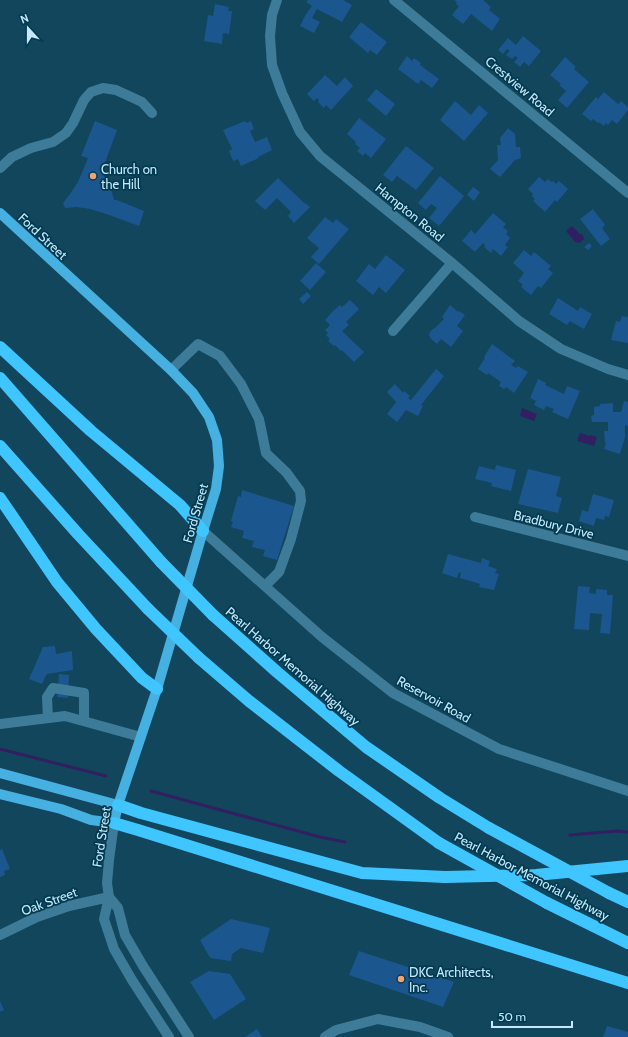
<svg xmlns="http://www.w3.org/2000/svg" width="628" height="1037" font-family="Cabin,sans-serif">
<rect width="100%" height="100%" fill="#11465c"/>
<path fill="#321f62" d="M572,226L580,234L583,235L584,239L580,243L575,242L566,231Z
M522,408L537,414L534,421L520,416Z
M580,433L590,436L591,435L597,437L594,446L577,441Z"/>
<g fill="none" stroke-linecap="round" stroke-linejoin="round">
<path stroke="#321f62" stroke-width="3" d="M0,749L106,776
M151,791L320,837L345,842
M570,835L617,831L628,832"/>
</g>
<path fill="#1c568e" d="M308,0H343L352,5L342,22L317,9L312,18L320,22L314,33L300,26L306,14L312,6L306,2Z
M454,0H483L491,7L489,10L500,19L492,31L471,14L463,24L452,15L459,6L456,4L457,2Z
M215,4L229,7L228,11H232L229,34L223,33L222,44L204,41L208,15L213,16Z
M361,22L387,42L377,55L370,50L368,53L349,37Z
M523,36L541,51L529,66L524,62L520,67L514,62L518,58L515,56L512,59L506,55L510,51L507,49L503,54L498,50L508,38L516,45Z
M407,56L412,61L414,58L421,63L420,65L439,79L432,88L421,80L418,84L398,69Z
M565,57L576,67L574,69L589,82L567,108L558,100L566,91L559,85L561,84L550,75Z
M325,75L337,86L345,77L353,86L331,110L326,105L324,108L318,102L319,100L317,98L314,101L307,94Z
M376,89L395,104L386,116L367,100Z
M604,92L618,104L621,101L628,107V110L617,124L612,120L608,125L606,123L604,126L599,122L598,123L593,119L591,121L582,114L596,97L598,99Z
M455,101L471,115L479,105L488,113L464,141L440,120Z
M359,118L386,139L371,158L365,153L363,156L357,151L360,148L355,144L356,142L347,134Z
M95,121L117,130L103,168L100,170L106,179L111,189L114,200H117L144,211L139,226L109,215L90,209L77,207L65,208L63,203L70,194L78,182L88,158L81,156Z
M245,121L246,123L251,121L254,129L250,131L255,142L267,137L272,150L258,157L259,158L241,166L238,159L233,161L229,151L232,149L223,130Z
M508,128L515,134L516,147H520L521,158L515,160L500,177L490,169L498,160L497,145H501L500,138Z
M406,146L434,168L416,190L397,176L392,182L383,175Z
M440,176L464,196L439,226L429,218L437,208L431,204L426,210L418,203Z
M539,177L545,182L548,179L552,182L553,181L556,184L559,181L568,189L557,202L555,200L545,212L533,201L535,199L532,196L533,194L528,189Z
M278,178L302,201L310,207L294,223L288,216L291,212L277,198L265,210L255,201Z
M473,187L480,192L474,201L467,195Z
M593,209L605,225L602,228L610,239L601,246L580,219Z
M493,213L506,224L503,227L508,231L506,234L510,238L505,245L508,247L501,256L493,249L491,253L484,247L485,245L483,243L475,252L462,241L471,230L475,234Z
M325,217L333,223L336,219L349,229L319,264L311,257L319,248L307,238Z
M589,243L592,246L588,250L584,247Z
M524,250L531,256L534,252L551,266L548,269L553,273L541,288L538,286L531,295L521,287L523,285L518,281L524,273L513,263Z
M386,255L405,270L386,293L379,287L373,295L356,281L369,264L375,269Z
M316,263L326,272L310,290L300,281Z
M307,292L311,296L303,304L299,299Z
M558,298L578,311L580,307L592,314L584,329L570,321L567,325L549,314Z
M350,300L359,309L346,322L349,325L342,331L364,352L354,362L342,350L341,351L335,345L334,346L328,341L330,339L326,335L328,333L325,330L330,325L325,320L334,310L340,305L342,307Z
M450,305L458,312L459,311L465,315L457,326L463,331L451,347L441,339L437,344L431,339L429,335L430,332L433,329L436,327L444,319L442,317Z
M622,316L628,317V343L611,340L616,321L620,322Z
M492,344L515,361L511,365L516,368L518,366L528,372L514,393L506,387L504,389L499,386L501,382L488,373L487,375L478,369L485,358L484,357Z
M436,369L444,376L421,405L423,406L418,416L406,410L397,422L387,414L396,402L387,392L395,384L403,393L404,391L410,396L408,398L411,400Z
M538,379L546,383L545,385L564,394L567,386L580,391L568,419L552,412L554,409L546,406L544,410L534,405L536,401L530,398Z
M624,401L628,402V426L625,425V437L620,454L604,449L606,443L605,442L604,431H608V422H592L591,416L594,415V407L600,406V404L613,403V412H621Z
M496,465L516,470L511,491L491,486L492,483L475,479L479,466L495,470Z
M528,469L561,477L556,496L562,498L558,513L518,504Z
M242,490L294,506L277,560L263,556L265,550L252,547L254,541L242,538L244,531L231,527L233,522L231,521L238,496L241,497Z
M593,494L614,500L609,517L605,516L604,520L596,518L594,526L579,521L582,510L588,512Z
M448,554L481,563L482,558L490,561L488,566L497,569L495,573L499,574L494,590L479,587L480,584L460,578L461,573L459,572L457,578L442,573Z
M578,586L590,587L589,593L596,594V589L607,590V595H613L610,634L600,633L602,614L590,613L589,630L574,629Z
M55,646L56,654L72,651L73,670L47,674L45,677L42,684L29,679L43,647Z
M59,674L69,675L68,698L57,697Z
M2,849L10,869L4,871L5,875L0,877V850Z
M231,919L270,928L263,953L241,948L232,954L231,961L210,958L200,940Z
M359,951L454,982L443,1007L349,975Z
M209,971L230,974L246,999L214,1020L190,982Z
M0,1001L4,1010L0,1012Z
M607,1026L628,1032V1037H603Z
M257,1029L262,1037H245Z"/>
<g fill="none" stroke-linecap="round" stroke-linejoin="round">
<path stroke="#3e7b98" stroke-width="10" d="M277,0L272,15L270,36L272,65L282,93L300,132L320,156L452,263L519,321L561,349L608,369L628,375
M394,0L628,193
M0,168L12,157L31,148L53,142L66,133L73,123L84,100L91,92L103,88L116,90L142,102L152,113
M393,331L452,263
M171,370L198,344L220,356L241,384L259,419L266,453L286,472L300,491L301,501L291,539L279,572L265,586
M475,517L628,556
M203,531L322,637L393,693L499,749L628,791
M48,718L47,697L53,688L84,693V721
M0,724L65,716L141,737
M114,823L109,860L107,883L109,897L104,919L114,949L132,980L169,1037
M109,897L118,908L125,935L143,966L189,1037
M0,935L37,917L69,906L109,897
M325,1037L336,1030L378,1019L420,1027L448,1037"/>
<path stroke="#46b0e0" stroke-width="10" d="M0,213L171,370L193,393L209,417L217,440L219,466L216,489L203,531L157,689L118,805L114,823L91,820L61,809L0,794
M0,773L118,805"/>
<path stroke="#3fc5ff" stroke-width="12" d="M0,347L91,431L180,505L203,531
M0,378L161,562
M0,446L78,534L148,609
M0,498L57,582L96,629L142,678L157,689
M213,615L277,672L366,747L440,798L489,828
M199,658L249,701L339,771L439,843
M118,805L141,813L362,873L445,877L536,875L628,866
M114,823L138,830L628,983
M609,893L628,902
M547,903L628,943"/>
<path stroke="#3fc5ff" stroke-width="12" d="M161,562L213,615
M148,609L199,658
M489,828L609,893
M439,843L547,903"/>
</g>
<g fill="#efa376" stroke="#023b51" stroke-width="1.5">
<circle cx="93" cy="176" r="4"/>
<circle cx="401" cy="979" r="4"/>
</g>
<g text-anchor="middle" stroke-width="3.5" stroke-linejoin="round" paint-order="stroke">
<g font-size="13" fill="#c6e8fa" stroke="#023b51">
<text transform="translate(520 86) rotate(40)" y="5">Crestview Road</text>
<text transform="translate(410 212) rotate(39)" y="5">Hampton Road</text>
<text transform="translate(43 236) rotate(43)" y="5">Ford Street</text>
<text transform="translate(195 513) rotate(-74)" y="5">Ford Street</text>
<text transform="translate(554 524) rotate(14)" y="5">Bradbury Drive</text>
<text transform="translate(293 666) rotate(41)" y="5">Pearl Harbor Memorial Highway</text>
<text transform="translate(434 699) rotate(29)" y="5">Reservoir Road</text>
<text transform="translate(101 837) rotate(-81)" y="5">Ford Street</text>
<text transform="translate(532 876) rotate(28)" y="5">Pearl Harbor Memorial Highway</text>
<text transform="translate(49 901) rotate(-20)" y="5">Oak Street</text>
</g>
<g font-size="13" fill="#c6e8fa" stroke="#023b51" text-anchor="start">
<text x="101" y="174">Church on<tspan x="101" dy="15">the Hill</tspan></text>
<text x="409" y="977">DKC Architects,<tspan x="409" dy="15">Inc.</tspan></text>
</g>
</g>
<g transform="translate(28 28) rotate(339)" stroke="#023b51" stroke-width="3" paint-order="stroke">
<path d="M0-3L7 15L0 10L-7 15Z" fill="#c6e8fa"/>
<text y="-6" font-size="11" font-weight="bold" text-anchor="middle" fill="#c6e8fa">N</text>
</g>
<path d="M492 1021v6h80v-6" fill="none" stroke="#c6e8fa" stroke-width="2"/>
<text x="498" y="1021" font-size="12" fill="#c6e8fa" stroke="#023b51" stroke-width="3" paint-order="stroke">50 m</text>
</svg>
